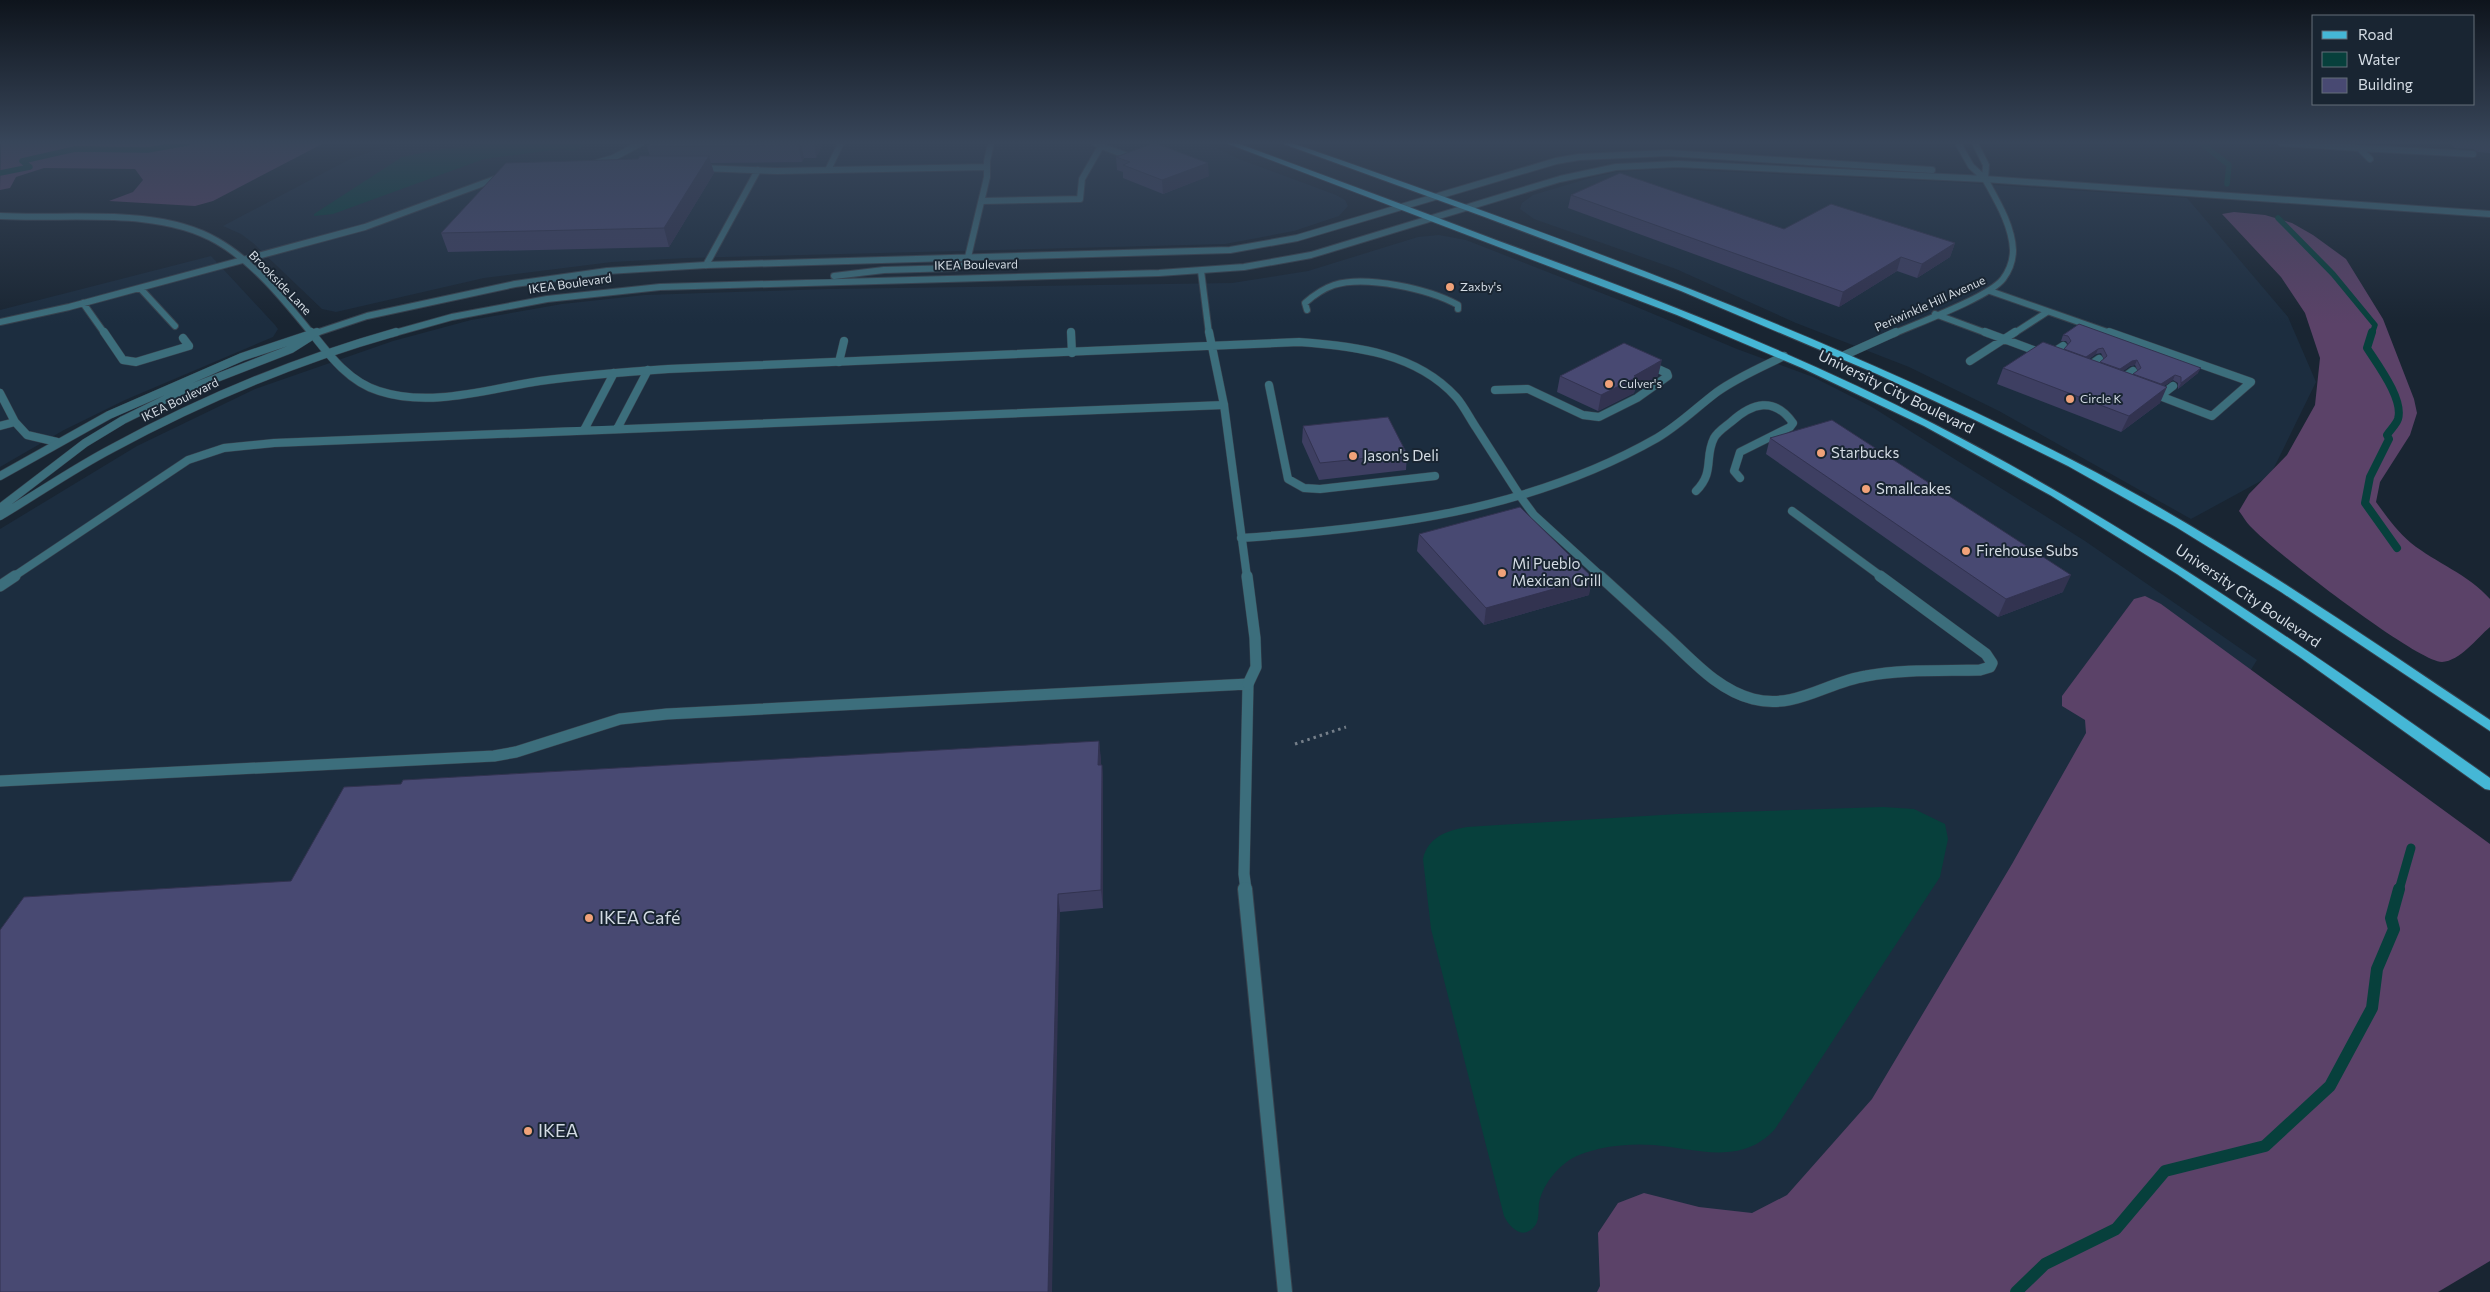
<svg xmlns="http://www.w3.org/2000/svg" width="2490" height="1292" font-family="Commissioner,sans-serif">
<rect width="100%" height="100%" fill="#192532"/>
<path fill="#1c2d3f" d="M405,143H1206L1239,159L1336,195L1345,200L1348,206L1339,216L1294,231L1225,244L686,258L612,262L484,278L336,312L322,309L253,243L241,234L223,226L350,159L382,148Z
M1665,169L1951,182L2187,198L2288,317L2316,382L2270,476L2191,519L1999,411L1909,367L1796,323L1676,269L1534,219L1520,209L1522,203L1533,195L1590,178L1617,172Z
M1439,235L1466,240L1632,305L1737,349L1813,377L1872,407L2085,541L2257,660L2049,993L1828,1292H0V529L137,446L255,389L393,341L471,320L562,304L645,295L827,289L1232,283L1308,271L1418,237Z
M211,256L275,325L278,329L273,337L125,400L64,430L0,467V310Z"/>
<path fill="#5b4268" d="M1,143H324L213,201L195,206L109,201L133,192L143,180L135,169L44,168L16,177L10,188L0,190Z
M2234,212L2265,215L2292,223L2313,235L2346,259L2383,319L2414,399L2417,413L2410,435L2380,482L2376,502C2387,517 2397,531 2411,543C2436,563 2468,574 2490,599V627C2477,638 2460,661 2442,662C2417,662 2272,550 2250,526C2246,522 2243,516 2239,511L2249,494L2287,455L2315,405L2320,358L2305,313L2281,277L2222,214Z
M2145,596L2161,604L2490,844V1261L2438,1292H1597L1600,1286L1598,1233L1618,1203L1644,1193L1699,1207L1752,1213L1787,1195L1872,1099L2012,864L2086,733L2085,720L2062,706V696L2134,599Z"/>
<path fill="#07403c" d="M501,143H588L574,151L561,149L484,159L333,214L314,216V214L402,157L442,149Z
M1883,807L1914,809L1945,824L1948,839L1940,877L1775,1129C1742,1166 1697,1149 1654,1145C1629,1143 1601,1146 1579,1155C1561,1162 1543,1183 1539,1203C1538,1211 1540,1222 1533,1228C1521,1240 1509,1226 1504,1216L1431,929L1423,859C1428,837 1446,831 1467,827L1678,814Z"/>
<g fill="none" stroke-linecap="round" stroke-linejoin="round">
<path stroke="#07403c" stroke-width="5.5" d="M2201,143L2229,165L2227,184
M0,173L30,167L22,161L75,149L148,150L187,143
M2278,218L2333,274L2375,325L2372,334"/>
<path stroke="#07403c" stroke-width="8" d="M2372,332L2367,348C2377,364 2404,399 2398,419C2396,425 2390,430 2387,435L2389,439L2370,477L2365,503L2397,548"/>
<path stroke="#07403c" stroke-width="9" d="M2399,890L2411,848"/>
<path stroke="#07403c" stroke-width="12" d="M2016,1292L2045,1264L2116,1229L2165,1171L2265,1146L2330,1086L2372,1008L2377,969L2394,929L2391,918L2399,889"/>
<defs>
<path id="service-far3" d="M2281,143L2359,148L2370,159
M1101,146L1128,156
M2359,148L2473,154
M596,163L613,158L641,143
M701,168L777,171L987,167
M828,170L841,143
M982,201L1080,199L1082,179L1101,146L1095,143
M968,257L987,177V161L991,143
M706,265L758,170
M140,288L175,326
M1990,291L2113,334
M83,303L105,334
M1307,310L1305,303C1314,295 1322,289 1334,285C1366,275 1429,289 1458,305V309
M1935,314L1989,334
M0,322L69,307L365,227L503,176
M2013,334L2047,312"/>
<path id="service-far2" d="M104,332L123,360L136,362L189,346L183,338
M1071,332L1072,353
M1985,332L2044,354
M2109,332L2251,382L2212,416L2152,393
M2049,355L2063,346
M1970,361L2015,332
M839,362L844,341
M2086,368L2099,359
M2119,381L2133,371
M1269,385L1288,479L1304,488L1320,489L1435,476
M1495,390L1528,389L1583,415L1599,417L1637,398L1668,376L1667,373L1647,364
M0,393L15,422
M2160,396L2173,386
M0,426L15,422L27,435L57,442
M617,429L648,370
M584,430L614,373
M1696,491C1715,472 1704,458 1714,438C1718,431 1725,427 1731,422C1752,403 1774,396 1793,423L1790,427L1740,452L1734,471L1740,478
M1520,496L1534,515L1602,577
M1792,511L1882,577
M13,577L188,460L224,448L274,443L1224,405"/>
<path id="service-far1" d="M1600,576C1623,597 1645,617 1668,638C1693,661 1718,690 1753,699C1795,710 1827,682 1866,676C1904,669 1942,671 1980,670L1990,667L1992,663L1986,654L1880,576
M0,586L15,576
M0,781L494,756L516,752L620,719L667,714L1248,684L1244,874L1246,890"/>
<path id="service" d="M1245,889L1285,1292"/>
<path id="minor-far2" d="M0,216C67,220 157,206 217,241C254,262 285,301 312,334
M1201,271L1209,334
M1893,334C1918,323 1989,297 2003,279C2009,271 2013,260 2013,250C2012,225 1997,201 1985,179"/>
<path id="minor-far1" d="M311,332C329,355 349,382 379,391C431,408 487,389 540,381C582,375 625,372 668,369L1299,342C1355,346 1416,353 1456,397C1464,406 1470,419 1477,429C1491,451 1506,474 1520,496
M1209,332L1224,405L1247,577
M1845,355L1896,332
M1241,538C1386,528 1529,511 1657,438C1679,425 1697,407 1717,392C1738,377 1762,367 1784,356"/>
<path id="minor" d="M1247,576L1255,638L1256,667L1248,684"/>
<path id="tertiary-far1" d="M1958,143L1971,166L1985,179
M1975,143L1986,165L1985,179
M834,276L884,270L955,268L964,265L968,257
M313,334L367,316L515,284L607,271L706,265L1230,250L1297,238L1556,161L1579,157L1668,153L1932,170
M391,334L452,317L547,299L660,287L1159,273L1244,267L1311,255L1560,179L1616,167L1678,164L1985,179L2490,214"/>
<path id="tertiary" d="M0,476L109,415L242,357L317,332
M0,508L85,443L123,420L178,393L291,349L310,337
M0,516C37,494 73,469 111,449C201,400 297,360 396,332"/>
<path id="primary" d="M1226,143H1237C1323,175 1410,207 1496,240C1645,294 1793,351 1934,424C2130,525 2310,651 2490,778V790L2485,789L2301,658L2177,574L2050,495L1924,426L1802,368L1677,315Z
M1281,143H1292C1558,236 1823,332 2074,461C2220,536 2354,629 2490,720V731L2281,592L2176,527L2068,466L1973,419L1877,374L1681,291L1482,216Z"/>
</defs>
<use href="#service-far3" stroke="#37424e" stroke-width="8"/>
<use href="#service-far2" stroke="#37424e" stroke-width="9"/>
<use href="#service-far1" stroke="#37424e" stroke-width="12"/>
<use href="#service" stroke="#37424e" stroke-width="16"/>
<use href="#minor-far2" stroke="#37424e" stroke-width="8"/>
<use href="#minor-far1" stroke="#37424e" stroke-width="9"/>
<use href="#minor" stroke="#37424e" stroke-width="12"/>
<use href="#tertiary-far1" stroke="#37424e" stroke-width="8"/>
<use href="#tertiary" stroke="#37424e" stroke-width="9"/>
<use href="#primary" stroke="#37424e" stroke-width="2"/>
<path stroke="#757f8a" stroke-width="3" stroke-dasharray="2.5 4" stroke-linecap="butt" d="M1295,744L1346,727"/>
<use href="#service-far3" stroke="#3c6e7c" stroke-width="6"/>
<use href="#service-far2" stroke="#3c6e7c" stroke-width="8"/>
<use href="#service-far1" stroke="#3c6e7c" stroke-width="11"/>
<use href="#service" stroke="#3c6e7c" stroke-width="14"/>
<use href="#minor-far2" stroke="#3c6e7c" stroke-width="6"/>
<use href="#minor-far1" stroke="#3c6e7c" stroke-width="8"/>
<use href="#minor" stroke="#3c6e7c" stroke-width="11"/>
<use href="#tertiary-far1" stroke="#3c6e7c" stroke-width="6"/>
<use href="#tertiary" stroke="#3c6e7c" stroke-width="8"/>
<use href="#primary" fill="#45b7d6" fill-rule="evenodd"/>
</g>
<path fill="#3e3f62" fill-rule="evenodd" d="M650,143H823L816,158H804L802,162L711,163L714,173L669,247L448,252L441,233L638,159L650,156L647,147Z
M2451,143H2490V153L2478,152L2473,149L2454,148Z
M1116,157L1209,176L1163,194L1123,178V172L1117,170Z
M1571,195L1784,229L1955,243L1950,257L1917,278L1897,271L1839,307L1568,208Z
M2079,324L2198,373L2178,389V383L2173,380L2164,386L2160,403L2121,432L1997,384L2003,368L2064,350L2068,344L2066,341H2061L2063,335ZM2101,353L2104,359L2100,363L2089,359L2096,354ZM2135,365L2138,371L2133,375L2123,371L2130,366Z
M1560,376H1658L1635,389L1634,393L1598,411L1557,392Z
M1303,426L1407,454L1406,470L1319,480L1302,442Z
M1770,438L2063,592L1998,617L1766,454Z
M1419,534L1589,595L1484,625L1417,551Z
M1099,741L1101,765H1102L1103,783V908L1060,912L291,881Z"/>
<path fill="#323350" d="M799,143H801L804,158L802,162L798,145Z
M814,143H823L816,158Z
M709,156L714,173L669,247L664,228Z
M1208,163L1209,176L1163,194L1162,180Z
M1955,243L1950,257L1917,278L1922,264Z
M1901,257L1897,271L1839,307L1843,292Z
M2098,349L2096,354L2084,362L2086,357Z
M1662,360L1658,376L1635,389L1634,393L1598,411L1601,395Z
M2137,360L2135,365L2130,366L2118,375L2120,369L2132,361Z
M2201,368L2198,373L2178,389L2181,383Z
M2175,375L2173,380L2158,390L2161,384Z
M2167,387L2160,403L2121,432L2129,416Z
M2071,575L2063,592L1998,617L2006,599Z
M1593,578L1589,595L1484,625L1486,608Z
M1099,741L1101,759L1100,783L1098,765Z
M1102,765L1103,783V908L1101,890Z
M1058,894L1060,912L1052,1292H1048Z"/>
<path fill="#484972" stroke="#323350" d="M650,143H799L798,145L647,147Z
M1154,143H1155L1208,163L1162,180L1123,165L1130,162L1116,157Z
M640,156H709L664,228L441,233L506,163L638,159Z
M1620,173L1784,229L1831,204L1955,243L1922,264L1901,257L1843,292L1571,195Z
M2079,324L2201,368L2181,383V377L2175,375L2161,384L2133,374L2141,368L2137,360L2132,361L2120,369L2100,362L2107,356L2103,348L2098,349L2086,357L2064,349L2071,341L2068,336L2063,335Z
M2043,342L2167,387L2129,416L2003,368Z
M1624,343L1662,360L1634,376L1637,377L1601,395L1560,376Z
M1388,417L1407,454L1320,463L1303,426Z
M1832,420L2071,575L2006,599L1770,438Z
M1520,507L1593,578L1486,608L1419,534Z
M1099,741L1098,765H1102L1101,890L1058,894L1048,1292H0V930L24,897L291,881L344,787L401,784L403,780Z"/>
<linearGradient id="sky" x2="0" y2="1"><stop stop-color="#0e141c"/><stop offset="0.44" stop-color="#38465a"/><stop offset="1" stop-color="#38465a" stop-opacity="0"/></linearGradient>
<rect width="2490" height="324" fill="url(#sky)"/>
<g fill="#f0a279" stroke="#192532" stroke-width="2">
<circle cx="1450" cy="287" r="5"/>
<circle cx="1609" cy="384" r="5"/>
<circle cx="2070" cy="399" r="5"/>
<circle cx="1821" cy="453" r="5"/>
<circle cx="1353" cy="456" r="5"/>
<circle cx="1866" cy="489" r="5"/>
<circle cx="1966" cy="551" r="5"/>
<circle cx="1502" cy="573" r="5"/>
<circle cx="589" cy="918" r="5"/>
<circle cx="528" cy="1131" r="5"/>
</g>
<g text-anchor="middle" stroke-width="4" stroke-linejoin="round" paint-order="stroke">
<g font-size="12" fill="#d4dce4" stroke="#192532">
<text transform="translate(976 265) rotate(-1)" y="4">IKEA Boulevard</text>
<text transform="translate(280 283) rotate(46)" y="4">Brookside Lane</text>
<text transform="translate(570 284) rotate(-8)" y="4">IKEA Boulevard</text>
<text transform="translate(1930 304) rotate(-24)" y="4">Periwinkle Hill Avenue</text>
<text transform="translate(180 400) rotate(-26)" y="4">IKEA Boulevard</text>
</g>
<g font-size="12" fill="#d4dce4" stroke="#192532" text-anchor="start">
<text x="1460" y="291">Zaxby's</text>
<text x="1619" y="388">Culver's</text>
<text x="2080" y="403">Circle K</text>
</g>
<g font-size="15" fill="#d4dce4" stroke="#192532">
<text transform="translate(1896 392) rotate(26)" y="5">University City Boulevard</text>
<text transform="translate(2248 596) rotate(34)" y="5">University City Boulevard</text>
</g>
<g font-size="15" fill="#d4dce4" stroke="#192532" text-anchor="start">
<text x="1831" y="458">Starbucks</text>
<text x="1363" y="461">Jason's Deli</text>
<text x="1876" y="494">Smallcakes</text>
<text x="1976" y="556">Firehouse Subs</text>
<text x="1512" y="569">Mi Pueblo<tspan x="1512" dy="17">Mexican Grill</tspan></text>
</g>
<g font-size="18" fill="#d4dce4" stroke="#192532" text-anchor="start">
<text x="599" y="924">IKEA Café</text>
<text x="538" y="1137">IKEA</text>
</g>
</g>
<rect x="2312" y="15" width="162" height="90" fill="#192532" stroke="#646e79"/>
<rect x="2322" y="31" width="25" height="8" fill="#45b7d6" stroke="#646e79"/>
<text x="2358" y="40" font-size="15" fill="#d4dce4">Road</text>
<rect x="2322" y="52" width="25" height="15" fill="#07403c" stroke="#646e79"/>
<text x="2358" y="65" font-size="15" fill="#d4dce4">Water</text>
<rect x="2322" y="78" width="25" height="15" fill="#484972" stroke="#646e79"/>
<text x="2358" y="90" font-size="15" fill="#d4dce4">Building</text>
</svg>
